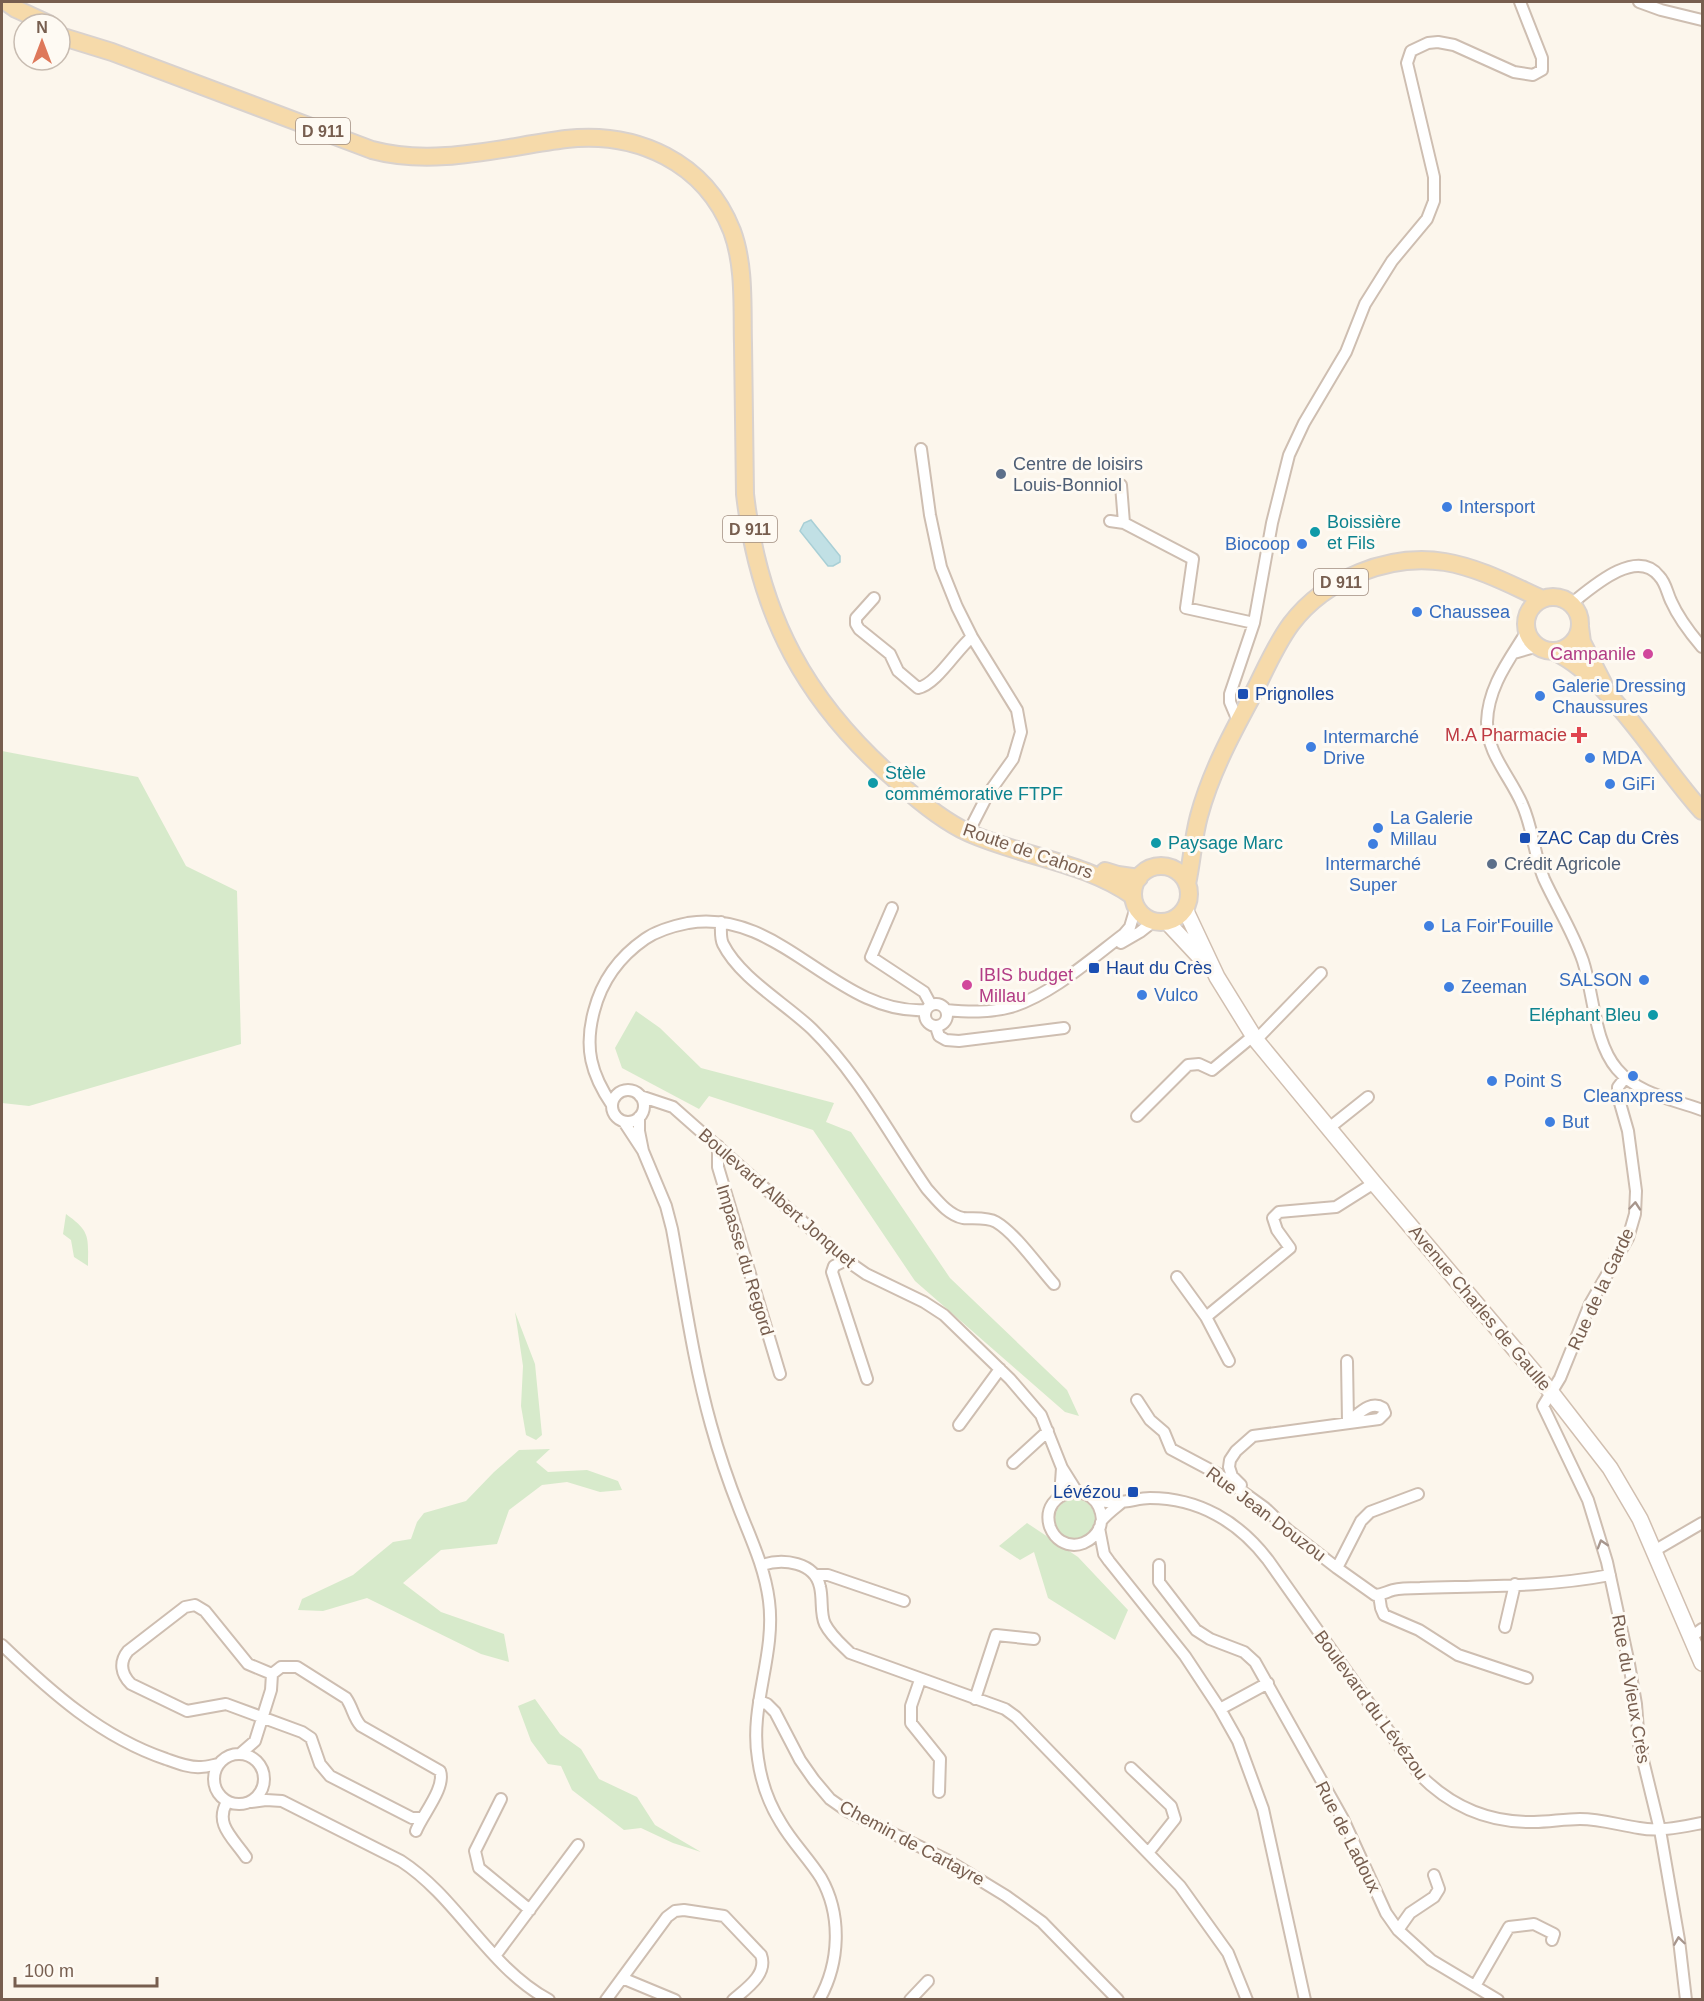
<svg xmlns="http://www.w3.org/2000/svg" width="1704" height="2001" font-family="Arial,sans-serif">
<rect width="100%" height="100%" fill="#fcf6ec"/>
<path fill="#d7eacb" d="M2,751L138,777L186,866L237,891L241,1044L29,1106L2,1103Z
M636,1011L660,1028L701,1068L834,1103L826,1122L851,1132L950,1278L1067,1390L1079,1416L1065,1412L915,1281L813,1130L709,1096L699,1109L622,1068L615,1048Z
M66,1214C91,1232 88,1237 88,1266L74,1257L71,1240L63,1234Z
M515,1312L535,1364L542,1435L536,1440L526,1435L521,1406L523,1366Z
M550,1449L536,1462L548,1472L587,1470L618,1481L622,1490L600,1492L567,1482L542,1485L509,1510L497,1544L441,1550L403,1583L441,1612L504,1634L509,1662L481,1654L367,1598L323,1611L298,1610L302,1599L353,1575L393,1542L411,1539L417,1522L424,1513L466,1501L494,1472L519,1450Z
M1055 1519a20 20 0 1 1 40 0a20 20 0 1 1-40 0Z
M1027,1523L1078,1557L1128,1610L1115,1640L1048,1598L1034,1552L1020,1560L999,1546Z
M535,1699L560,1734L581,1749L599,1779L637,1797L655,1825L701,1852L673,1843L641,1828L624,1830L572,1790L561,1766L548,1764L531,1741L518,1706Z"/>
<path fill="#c1e0e5" stroke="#a8cfd6" stroke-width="1.5" d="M811,520L840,556V562L833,566H828L800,531L804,523Z"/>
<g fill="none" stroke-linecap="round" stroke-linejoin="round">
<defs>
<path id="street" d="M1639,2L1661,10L1702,20
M921,449L930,515L941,567L957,607L972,637L1017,710L1021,732L1013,759L988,794L968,833
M1121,485L1124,523L1193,559L1186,608L1254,623
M1110,521L1124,523
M874,598L856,618V624L859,629L890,654L898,671L918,688C936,685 957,649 972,637
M1571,604C1591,588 1636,547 1659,576C1666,583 1667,593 1671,601C1679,619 1690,633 1702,647
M1527,631C1510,659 1488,686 1487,722C1487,754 1510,776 1522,804C1533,828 1534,855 1544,879C1557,907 1573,932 1583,961C1594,995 1594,1042 1617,1069C1639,1095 1673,1099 1702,1110
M1514,653L1538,646
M1238,721L1230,702V694L1254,623L1272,523L1289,455L1304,423L1346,352L1365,304L1392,261L1427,219L1434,201V177L1407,63L1411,51L1428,43L1438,42L1454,45L1514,72L1533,75L1542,70V58L1520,2
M892,908L871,957L924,992L931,1005
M721,922C721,929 720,938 723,944C740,978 785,1003 812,1029C859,1075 890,1136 927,1189C937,1200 948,1215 963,1218C973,1219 987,1217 996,1222C1015,1233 1038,1266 1054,1284
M1121,943L1140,932L1154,921
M925 1015a11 11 0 1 1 22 0a11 11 0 1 1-22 0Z
M946,1010C968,1012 989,1013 1011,1007C1051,995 1091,959 1124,934L1130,927L1136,907
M936,1027L939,1036L946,1040L959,1041L1064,1028
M1256,1040L1321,973
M1625,1078L1618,1087V1096L1628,1131L1636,1191L1635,1214L1628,1238L1590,1304L1560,1378L1543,1406L1588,1500L1607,1562L1629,1664L1636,1704L1639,1744L1660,1830L1679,1940L1686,2000
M612 1106a16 16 0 1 1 32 0a16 16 0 1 1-32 0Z
M640,1096L673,1107L846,1260L866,1274L924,1302L944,1315L1010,1379L1041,1415L1062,1468L1077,1492
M612,1105C591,1074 584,1048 594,1011C602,980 619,957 645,939C658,930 673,926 688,923C780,907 837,1016 926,1010
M1137,1116L1188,1065L1199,1064L1212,1070L1253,1036
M624,1122L643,1151L639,1131V1117
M1329,1128L1368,1097
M718,1146V1167L780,1374
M643,1151L666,1206L672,1229C684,1294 693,1361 711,1425C719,1454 729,1483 740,1511C752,1541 765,1569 769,1601C776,1655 749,1706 758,1759C761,1781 769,1804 781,1823C792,1842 809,1859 821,1878C842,1915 840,1963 819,2000
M846,1260L834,1266L832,1272L867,1379
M1177,1277L1206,1317L1290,1248L1277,1230L1273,1218L1279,1212L1336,1207L1374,1183
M1206,1317L1229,1361
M1347,1361L1348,1422
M1137,1400L1150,1420L1164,1432L1171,1449L1218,1474L1265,1508L1288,1530L1337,1568L1375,1595C1382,1595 1386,1592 1393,1590C1401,1588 1412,1588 1420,1588C1483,1586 1548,1587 1610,1575
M959,1425L1000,1369
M1013,1463L1048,1431
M1241,1485L1232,1476L1229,1467L1230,1460L1236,1451L1253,1436L1379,1419L1385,1413L1383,1408C1370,1400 1359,1414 1348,1422
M1060,1496L1062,1468
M1095,1501C1103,1501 1111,1503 1118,1502C1129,1502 1139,1498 1150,1498C1199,1498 1239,1522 1268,1560L1419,1774C1450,1806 1489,1823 1534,1822C1549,1822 1564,1819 1580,1819C1600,1819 1619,1825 1639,1828C1660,1832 1681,1827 1702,1823
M1102,1520C1099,1476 1038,1489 1050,1527C1052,1532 1056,1538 1061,1541C1076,1550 1093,1542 1100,1527C1102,1521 1099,1524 1103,1519C1108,1513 1115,1508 1121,1503
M1099,1528L1104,1554L1109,1561L1185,1656L1220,1709L1238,1741L1263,1809L1305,2000
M1654,1551L1702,1523
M762,1565C783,1558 815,1562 820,1587C823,1599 820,1614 825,1624C831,1636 841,1644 850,1653L1005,1709L1016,1717L1180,1886L1228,1953L1247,2000
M1159,1565V1582L1196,1630L1210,1639L1244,1652L1255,1662L1343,1819L1386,1913L1398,1930L1431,1960L1498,2000
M1337,1568L1361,1521L1370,1512L1418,1494
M815,1575H828L904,1601
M1379,1595L1381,1608L1384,1615L1419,1630L1458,1655L1527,1678
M1505,1627L1515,1584
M1691,1637L1702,1629
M2,1645C51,1692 101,1737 166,1759C177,1763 189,1768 201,1767C207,1767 213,1765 219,1764
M272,1674L248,1664L205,1611L195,1605L185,1607L128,1651C119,1662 121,1674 131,1684L187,1711L226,1704L302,1732L311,1738L320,1764L330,1776L412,1818H421
M920,1680L911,1706V1723L940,1759L939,1792
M975,1699L996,1635L1034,1639
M759,1701L767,1704L775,1712L800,1760L814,1780L830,1799L847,1811L947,1860L1006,1896L1042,1922L1118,2000
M1220,1709L1268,1683
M214 1779a25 25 0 1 1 50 0a25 25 0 1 1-50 0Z
M240,1754L255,1741L271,1690L272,1674L281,1667H297L346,1698C353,1708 353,1717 361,1726L440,1771C446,1788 422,1815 416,1831
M1131,1768L1171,1806L1175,1819L1148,1853
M501,1799L475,1851L479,1868L530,1910
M227,1802C214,1824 233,1838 246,1857
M251,1802L266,1800L282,1801L401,1861C458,1898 488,1967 549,2000
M1398,1930L1410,1913L1434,1897L1439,1889L1434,1875
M495,1956L578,1845
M622,1978L675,2000
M1475,1986L1509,1927L1534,1924L1554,1934L1552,1940
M606,2000L667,1917L675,1911L684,1910L724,1916L761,1955C768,1974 747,1988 733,2000
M910,2000L928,1981"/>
<path id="secondary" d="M1185,909L1217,977L1256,1040L1374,1183L1551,1392L1610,1468L1640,1519L1702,1663
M1167,922L1208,966"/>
<path id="primary" d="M6,2L16,9L49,24
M60,36L112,52L372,150C435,167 503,147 566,139C637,131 705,162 732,231C745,266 742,307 743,344C744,394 744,444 745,494C759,616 806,703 899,783C920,802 943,821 969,833C1023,857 1085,862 1133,896
M1526 624a27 27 0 1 1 54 0a27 27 0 1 1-54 0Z
M1580,627L1582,642L1603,683
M1553,651C1610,677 1659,764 1702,811
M1133 894a28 28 0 1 1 56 0a28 28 0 1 1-56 0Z
M1105,871L1118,875L1139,878
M1187,884C1192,861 1193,838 1199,816C1210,775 1230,737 1250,700C1263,675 1274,647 1291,624C1325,579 1389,553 1445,562C1480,568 1511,585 1542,599"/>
</defs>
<use href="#street" stroke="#cebeb1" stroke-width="14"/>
<use href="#secondary" stroke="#d1bfb0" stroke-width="18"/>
<use href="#primary" stroke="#d9d2ce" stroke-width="20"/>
<use href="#street" stroke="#fff" stroke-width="10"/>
<use href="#secondary" stroke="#fff" stroke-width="15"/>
<use href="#primary" stroke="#f6daaa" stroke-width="16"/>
</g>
<defs><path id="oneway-chevron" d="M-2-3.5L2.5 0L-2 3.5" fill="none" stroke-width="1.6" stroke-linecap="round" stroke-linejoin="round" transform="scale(1.5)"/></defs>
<g stroke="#a7968d">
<use href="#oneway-chevron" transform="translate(1635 1206) rotate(-85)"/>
<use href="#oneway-chevron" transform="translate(1602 1544) rotate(-107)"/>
<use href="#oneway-chevron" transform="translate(1679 1941) rotate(-98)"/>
</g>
<g fill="#5c6f8a" stroke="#fefaf3" stroke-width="2">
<circle cx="1001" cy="474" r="6"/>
<circle cx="1492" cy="864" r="6"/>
</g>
<g fill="#3f7fe0" stroke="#fefaf3" stroke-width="2">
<circle cx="1447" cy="507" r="6"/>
<circle cx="1302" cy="544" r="6"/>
<circle cx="1417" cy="612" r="6"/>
<circle cx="1540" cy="696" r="6"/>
<circle cx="1311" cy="747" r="6"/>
<circle cx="1590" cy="758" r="6"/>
<circle cx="1610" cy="784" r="6"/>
<circle cx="1378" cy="828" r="6"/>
<circle cx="1373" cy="844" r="6"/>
<circle cx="1429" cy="926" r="6"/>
<circle cx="1644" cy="980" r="6"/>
<circle cx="1449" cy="987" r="6"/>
<circle cx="1142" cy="995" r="6"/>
<circle cx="1633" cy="1076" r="6"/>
<circle cx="1492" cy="1081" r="6"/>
<circle cx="1550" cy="1122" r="6"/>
</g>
<g fill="#0f9aa8" stroke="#fefaf3" stroke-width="2">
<circle cx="1315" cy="532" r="6"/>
<circle cx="873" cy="783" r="6"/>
<circle cx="1156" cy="843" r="6"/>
<circle cx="1653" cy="1015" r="6"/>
</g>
<g fill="#d1479c" stroke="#fefaf3" stroke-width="2">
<circle cx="1648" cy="654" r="6"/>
<circle cx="967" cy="985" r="6"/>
</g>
<g fill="#1a4fb4" stroke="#fefaf3" stroke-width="2">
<rect x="1237" y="688" width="12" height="12" rx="3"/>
<rect x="1519" y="832" width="12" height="12" rx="3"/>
<rect x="1088" y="962" width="12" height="12" rx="3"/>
<rect x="1127" y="1486" width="12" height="12" rx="3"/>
</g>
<path fill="#e0444e" stroke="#fefaf3" stroke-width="2" d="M1576 726h6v6h6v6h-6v6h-6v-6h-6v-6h6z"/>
<g text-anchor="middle" stroke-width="6" stroke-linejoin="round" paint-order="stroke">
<g fill="#fefaf3" stroke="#a08d80" stroke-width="1.5">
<rect x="296" y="118" width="54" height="26" rx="4.5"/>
<rect x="723" y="516" width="54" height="26" rx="4.5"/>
<rect x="1314" y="569" width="54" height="26" rx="4.5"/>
</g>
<g font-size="16" font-weight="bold" fill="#775e4f">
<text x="323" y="137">D 911</text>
<text x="750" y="535">D 911</text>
<text x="1341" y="588">D 911</text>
</g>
<g font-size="18" fill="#4e5e75" stroke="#fefaf3" text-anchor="start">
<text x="1013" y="470">Centre de loisirs<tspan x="1013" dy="21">Louis-Bonniol</tspan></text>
<text x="1504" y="870">Crédit Agricole</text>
</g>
<g font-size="18" fill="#366cbe" stroke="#fefaf3" text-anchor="start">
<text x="1459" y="513">Intersport</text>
<text x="1290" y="550" text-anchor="end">Biocoop</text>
<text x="1429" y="618">Chaussea</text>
<text x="1552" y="692">Galerie Dressing<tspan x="1552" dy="21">Chaussures</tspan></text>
<text x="1323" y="743">Intermarché<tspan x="1323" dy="21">Drive</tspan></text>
<text x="1602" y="764">MDA</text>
<text x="1622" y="790">GiFi</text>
<text x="1390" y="824">La Galerie<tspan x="1390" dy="21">Millau</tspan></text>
<text x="1373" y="870" text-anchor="middle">Intermarché<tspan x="1373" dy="21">Super</tspan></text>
<text x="1441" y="932">La Foir'Fouille</text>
<text x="1632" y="986" text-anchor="end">SALSON</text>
<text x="1461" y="993">Zeeman</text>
<text x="1154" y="1001">Vulco</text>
<text x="1504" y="1087">Point S</text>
<text x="1633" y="1102" text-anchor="middle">Cleanxpress</text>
<text x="1562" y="1128">But</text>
</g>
<g font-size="18" fill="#0d838f" stroke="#fefaf3" text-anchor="start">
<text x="1327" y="528">Boissière<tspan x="1327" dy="21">et Fils</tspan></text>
<text x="885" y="779">Stèle<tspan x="885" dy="21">commémorative FTPF</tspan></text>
<text x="1168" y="849">Paysage Marc</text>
<text x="1641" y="1021" text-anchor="end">Eléphant Bleu</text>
</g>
<g font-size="18" fill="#b23c85" stroke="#fefaf3" text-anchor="end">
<text x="1636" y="660">Campanile</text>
<text x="979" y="981" text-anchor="start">IBIS budget<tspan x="979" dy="21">Millau</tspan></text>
</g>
<g font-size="18" fill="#164399" stroke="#fefaf3" text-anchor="start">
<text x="1255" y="700">Prignolles</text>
<text x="1537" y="844">ZAC Cap du Crès</text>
<text x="1106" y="974">Haut du Crès</text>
<text x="1121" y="1498" text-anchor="end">Lévézou</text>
</g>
<g font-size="18" fill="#be3a42" stroke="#fefaf3" text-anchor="end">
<text x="1567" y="741">M.A Pharmacie</text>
</g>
<g font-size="18" fill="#775e4f" stroke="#fefaf3">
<text transform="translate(1028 851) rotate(19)" y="6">Route de Cahors</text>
<text transform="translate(777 1198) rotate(41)" y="6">Boulevard Albert Jonquet</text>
<text transform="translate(745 1260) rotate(73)" y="6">Impasse du Regord</text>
<text transform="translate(1601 1289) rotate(-65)" y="6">Rue de la Garde</text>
<text transform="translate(1480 1308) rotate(50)" y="6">Avenue Charles de Gaulle</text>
<text transform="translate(1266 1514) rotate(37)" y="6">Rue Jean Douzou</text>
<text transform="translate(1631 1689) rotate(80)" y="6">Rue du Vieux Crès</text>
<text transform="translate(1371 1705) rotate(54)" y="6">Boulevard du Lévézou</text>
<text transform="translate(1348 1837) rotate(63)" y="6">Rue de Ladoux</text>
<text transform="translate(912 1843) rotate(28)" y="6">Chemin de Cartayre</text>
</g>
</g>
<rect width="1704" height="2001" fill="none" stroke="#775e4f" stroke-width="6"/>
<g transform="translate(42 42)"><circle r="28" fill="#fefaf3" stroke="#c8bcb1" stroke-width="1.5"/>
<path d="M0-4.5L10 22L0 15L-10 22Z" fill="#de785a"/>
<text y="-9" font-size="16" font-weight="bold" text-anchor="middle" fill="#775e4f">N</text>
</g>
<path d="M15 1977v9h142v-9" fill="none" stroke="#775e4f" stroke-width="3"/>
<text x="24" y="1977" font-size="18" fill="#775e4f" stroke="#fefaf3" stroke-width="4.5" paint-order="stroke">100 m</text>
</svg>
